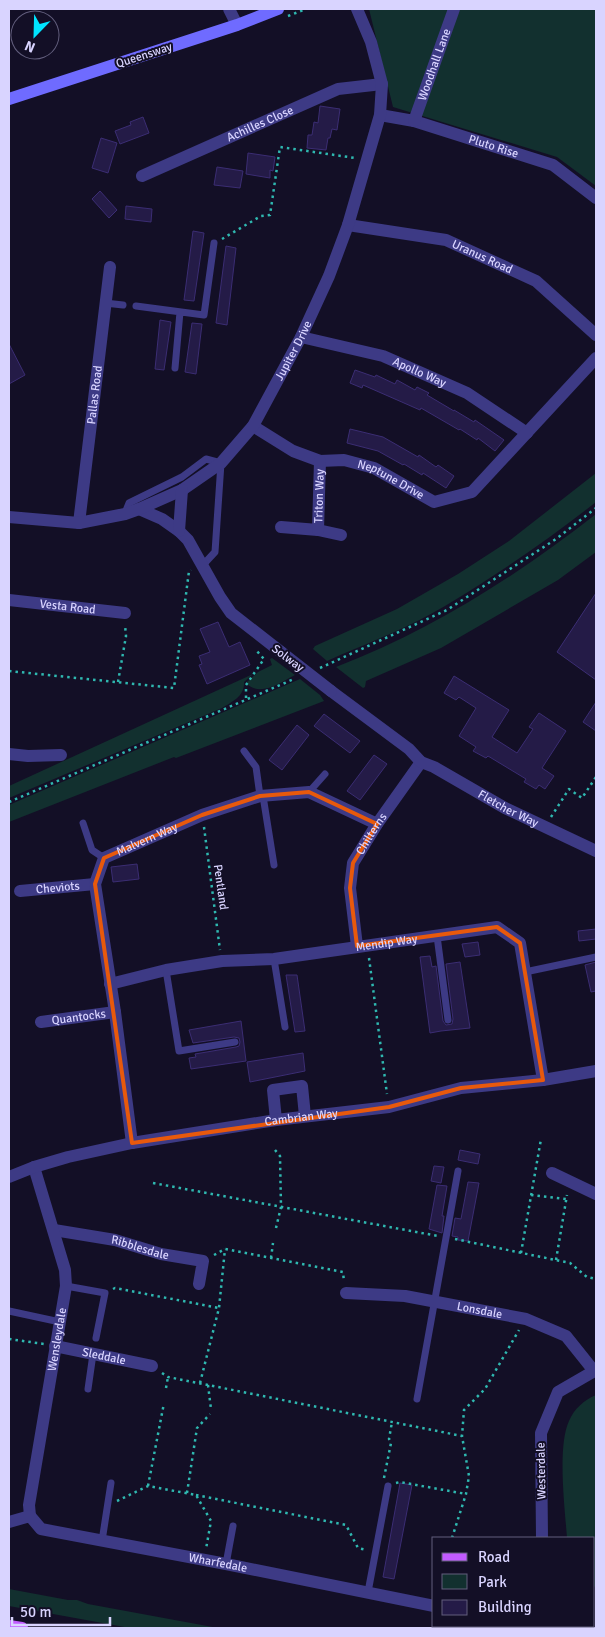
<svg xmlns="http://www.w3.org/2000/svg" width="605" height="1637" font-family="Signika,sans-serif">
<rect width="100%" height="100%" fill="#130f26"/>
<path fill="#12302f" d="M369,9H596V186L557,157L393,107Z
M596,473V502C548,540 498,574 445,606C411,626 374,641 338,656L327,661L313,649L315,646L397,609L458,574L509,541Z
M596,514V552L558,580L441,648L366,681L365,687L363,688L336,667C430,631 517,576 596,514Z
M272,658L295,675C281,682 260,698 246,683L258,672L272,665L270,659Z
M253,674L244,682C245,696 232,702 222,708L9,798V786Z
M300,679L320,695L324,701L176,758L174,757L9,822V805Z
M596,1395V1589L594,1586V1538H567C565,1509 557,1447 569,1421C574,1409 584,1400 596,1395Z
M9,1589L68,1600H77L88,1604L218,1628H130L9,1606Z"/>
<path fill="#241b47" stroke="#3b2d73" d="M320,106L340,109L337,130L332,129L330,138H328L326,150L307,148L308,135H312L314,122L318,123Z
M143,117L149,133L120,144L115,131L131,125L130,122Z
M101,138L117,143L108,173L92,168Z
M248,153L275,157L273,171L270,170V178L246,174Z
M217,167L243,171L240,188L214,185Z
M100,191L117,210L109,218L92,199Z
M126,206L152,209L151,222L125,219Z
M193,231L204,233L194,301L184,300Z
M226,246L236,248L227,325L216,323Z
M160,320L171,322L164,370L155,369Z
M192,323L202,324L196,374L185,372Z
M9,344L25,375L9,384Z
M355,370L375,377L376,375L395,384L397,380L415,390L417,387L429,393L427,395L454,411V410L474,422L475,420L504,440L495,451L478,438L477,440L460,429L459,430L421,408L420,410L363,385L362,388L350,383Z
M350,429L383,437L418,457L419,455L436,467L438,465L454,476L446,488L423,473L422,475L404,464L403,465L378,451L347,443Z
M596,593V680L557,652Z
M218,622L229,647L240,642L250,665L207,684L199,665L202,664L199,656L210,652L200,629Z
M454,676L509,710L492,737L517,753L533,729L529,727L539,713L566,731L542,768L554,776L545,789L539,785L536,789L524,782L526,779L488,756L486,758L473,751L476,747L459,736L476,708L459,697L456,700L444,693Z
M596,702V731L583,722Z
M324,714L360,741L350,753L314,726Z
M297,725L309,735L282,770L269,760Z
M374,755L387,764L360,800L347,791Z
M137,864L139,879L113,882L111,867Z
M596,929V939L579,941L578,931Z
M478,942L480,955L465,957L462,944Z
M430,956L432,967L436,966L443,1021L446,1025L452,1024L453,1019L446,964L460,962L470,1028L441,1031L430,1033L420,957Z
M596,962V991L591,992L585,965Z
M286,975H297L305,1031L295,1032Z
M241,1021L246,1061L191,1069L189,1058L196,1057L195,1054L236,1047L239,1046L240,1042L239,1038L234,1037L193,1043L189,1030Z
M303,1053L305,1071L250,1082L247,1062Z
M460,1150L480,1154L478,1164L458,1160Z
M434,1166L444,1167L441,1183L431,1181Z
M468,1182L479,1183L468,1241L458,1240V1237L452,1236L455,1218L461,1219Z
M437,1185L447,1186L442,1216H444L442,1233L429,1229Z
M400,1483L412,1485L394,1579L383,1577Z"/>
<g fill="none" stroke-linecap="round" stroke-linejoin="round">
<path stroke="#2fb8b0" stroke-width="2.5" stroke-dasharray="2.5 4" stroke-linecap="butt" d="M288,16L306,9
M222,239L261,216L270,215L280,147L355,158
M320,668L447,610L556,539L596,508
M9,671L174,688L189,571L191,570
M118,682L126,636L125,625
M246,698V685L264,659L255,649
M9,802L294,679
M551,817L569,789L582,798L596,777
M204,827L220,950
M369,958L387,1094
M275,1150L280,1156L281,1207L276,1228
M153,1183L438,1236
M531,1195L566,1199
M455,1239L570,1263L587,1277L596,1279
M521,1253L541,1139
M214,1255L225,1249L343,1272L344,1282
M271,1258L273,1243
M556,1260L567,1195
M113,1289L115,1288L219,1308
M9,1339L44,1344
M162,1373L168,1377L462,1436
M200,1383L219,1308L225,1249
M208,1385L211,1409
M166,1388L168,1377
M384,1478L391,1443L389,1439L392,1422
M396,1483L400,1482L466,1494
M148,1486L164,1403
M187,1493L197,1428L210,1414
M196,1495L346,1525L358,1548L367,1550
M117,1501L148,1486L196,1495L211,1521L206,1549
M452,1538L466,1494L469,1476L462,1436L464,1410L485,1389L519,1330"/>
<path stroke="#3d3a85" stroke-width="7" d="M105,303L123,305
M136,306L204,315L214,243
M175,368L180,312
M125,513L129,503L182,477L206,459L221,463L215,552L202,566
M244,751L256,767L260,796
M309,792L325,774
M263,796L274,865
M83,823L92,850L104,858
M437,936L448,1020
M274,959L285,1027
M166,970L179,1051L235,1042
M525,972L596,957
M66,1286L105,1293L96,1338
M9,1311L60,1322
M88,1389L93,1354
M417,1399L458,1171
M102,1541L111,1483
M226,1564L233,1526
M368,1592L388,1486"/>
<g stroke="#3d3a85" stroke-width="12">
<path d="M229,9L237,25"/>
<path id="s1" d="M380,115L414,121L553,165L596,198"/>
<path id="s2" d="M414,121L454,9"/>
<path id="s3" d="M142,176L338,89L382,84"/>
<path id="s4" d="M348,225L446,240L536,281L596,335"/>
<path id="s5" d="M301,337L383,356L467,393L527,433"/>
<path id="s6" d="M253,426L293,451L320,461L344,460L374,468L434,502L472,492L596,358"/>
<path id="s7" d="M79,523L110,267"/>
<path d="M281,527L318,530L341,535"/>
<path id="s8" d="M318,530L320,461"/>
<path id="s9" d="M9,600L125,613"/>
<path d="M9,754L28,756L61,755"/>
<path id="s10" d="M20,891L95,884"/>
<path id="s11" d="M357,946L350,888L353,863L377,824L421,762"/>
<path id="s12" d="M110,984L166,970L222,961L274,959L497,927L520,943L543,1080"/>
<path id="s13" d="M41,1022L115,1012"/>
<path d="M276,1120L273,1090L302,1086L305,1116"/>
<path id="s14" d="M132,1143L115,1012L95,884L104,858L202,815L260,796L309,792L377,824"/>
<path d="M552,1173L596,1194"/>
<path id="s15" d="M54,1230L115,1240L161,1254L203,1261L199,1284"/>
<path id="s16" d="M346,1293L405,1296L526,1319L566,1336L594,1371"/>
<path id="s17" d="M55,1346L152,1366"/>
<path id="s18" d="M30,1516L29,1505L66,1286L65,1270L34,1167"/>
<path id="s19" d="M9,1522L30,1516L41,1529L226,1564L434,1606"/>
<path d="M542,1538L541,1433L558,1392L596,1370"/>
<path d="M554,1626L560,1628"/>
</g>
<g stroke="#3d3a85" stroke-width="12">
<path d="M139,509L162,519L179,531L188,540L220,597L231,613L281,652"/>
<path id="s20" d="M9,517L79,523L125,514L139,509L182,490L221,463L253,426L301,337L329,276L348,225L380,115L382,84L371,42L357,9"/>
<path d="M179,531L182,490"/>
<path id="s21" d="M331,691L409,749L421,762L434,767L505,808L596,851"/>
<path id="s22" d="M9,1177L34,1167L68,1157L132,1143L276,1120L389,1107L461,1088L543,1080L596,1071"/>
</g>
<path stroke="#6f6bff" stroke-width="12" d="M9,99L237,25L278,9"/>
<path stroke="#c25bff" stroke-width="12" d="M9,1626L22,1628"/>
<path stroke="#3d3a85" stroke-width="12" d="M281,652L331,691"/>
</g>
<path fill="none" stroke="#e8590c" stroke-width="4" stroke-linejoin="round" d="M309,792L377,824L353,863L350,888L357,946L497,927L520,943L543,1080L461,1088L389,1107L132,1143L95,884L104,858L202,815L260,796Z"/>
<g text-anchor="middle" stroke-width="4" stroke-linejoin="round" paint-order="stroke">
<g font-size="12" fill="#d9d4ff" stroke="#130f26">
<text transform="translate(144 55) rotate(-18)" y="4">Queensway</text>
<text dy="4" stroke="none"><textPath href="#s2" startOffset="60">Woodhall Lane</textPath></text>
<text dy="4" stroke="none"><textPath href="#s3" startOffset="129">Achilles Close</textPath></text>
<text dy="4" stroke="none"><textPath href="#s1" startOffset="118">Pluto Rise</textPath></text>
<text dy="4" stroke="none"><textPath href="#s4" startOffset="139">Uranus Road</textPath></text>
<text dy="4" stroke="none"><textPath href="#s20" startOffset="361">Jupiter Drive</textPath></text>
<text dy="4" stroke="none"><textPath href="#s5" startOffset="124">Apollo Way</textPath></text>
<text dy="4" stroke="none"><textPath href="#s7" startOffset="129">Pallas Road</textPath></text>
<text dy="4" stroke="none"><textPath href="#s6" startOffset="151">Neptune Drive</textPath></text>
<text dy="4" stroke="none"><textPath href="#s8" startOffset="34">Triton Way</textPath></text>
<text dy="4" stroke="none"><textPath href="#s9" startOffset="59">Vesta Road</textPath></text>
<text transform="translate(288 658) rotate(37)" y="4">Solway</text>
<text dy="4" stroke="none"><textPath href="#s21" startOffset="214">Fletcher Way</textPath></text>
<text dy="4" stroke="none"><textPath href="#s11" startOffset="118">Chilterns</textPath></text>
<text dy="4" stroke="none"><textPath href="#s14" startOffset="336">Malvern Way</textPath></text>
<text transform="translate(221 887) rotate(82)" y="4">Pentland</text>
<text dy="4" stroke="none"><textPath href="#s10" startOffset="38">Cheviots</textPath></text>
<text dy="4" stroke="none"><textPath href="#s12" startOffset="280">Mendip Way</textPath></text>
<text dy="4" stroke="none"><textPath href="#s13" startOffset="38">Quantocks</textPath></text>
<text dy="4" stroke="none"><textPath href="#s22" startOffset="299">Cambrian Way</textPath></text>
<text dy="4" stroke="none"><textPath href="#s15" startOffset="88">Ribblesdale</textPath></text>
<text dy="4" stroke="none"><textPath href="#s16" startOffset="135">Lonsdale</textPath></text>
<text dy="4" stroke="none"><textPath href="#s18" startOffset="179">Wensleydale</textPath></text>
<text dy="4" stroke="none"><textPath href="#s17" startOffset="50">Sleddale</textPath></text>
<text transform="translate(541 1471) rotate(-91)" y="4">Westerdale</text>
<text dy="4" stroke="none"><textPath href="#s19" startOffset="219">Wharfedale</textPath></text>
</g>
</g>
<rect width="605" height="1637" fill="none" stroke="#d9d4ff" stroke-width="20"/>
<rect x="432" y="1537" width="162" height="90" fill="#130f26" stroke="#625e7d"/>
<rect x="442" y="1553" width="25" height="8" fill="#c25bff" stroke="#625e7d"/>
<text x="478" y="1562" font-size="15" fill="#d9d4ff">Road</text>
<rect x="442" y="1574" width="25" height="15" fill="#12302f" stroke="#625e7d"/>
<text x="478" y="1587" font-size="15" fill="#d9d4ff">Park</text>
<rect x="442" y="1600" width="25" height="15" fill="#241b47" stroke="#625e7d"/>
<text x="478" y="1612" font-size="15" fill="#d9d4ff">Building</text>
<g transform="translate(35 35) rotate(203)"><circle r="24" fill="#130f26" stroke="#625e7d"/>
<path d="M0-4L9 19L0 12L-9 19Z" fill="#00e5ff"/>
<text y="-8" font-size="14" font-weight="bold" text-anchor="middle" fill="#d9d4ff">N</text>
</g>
<path d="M12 1617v8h98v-8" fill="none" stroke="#d9d4ff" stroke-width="2.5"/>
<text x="20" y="1617" font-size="15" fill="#d9d4ff" stroke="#130f26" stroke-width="4" paint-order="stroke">50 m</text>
</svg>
